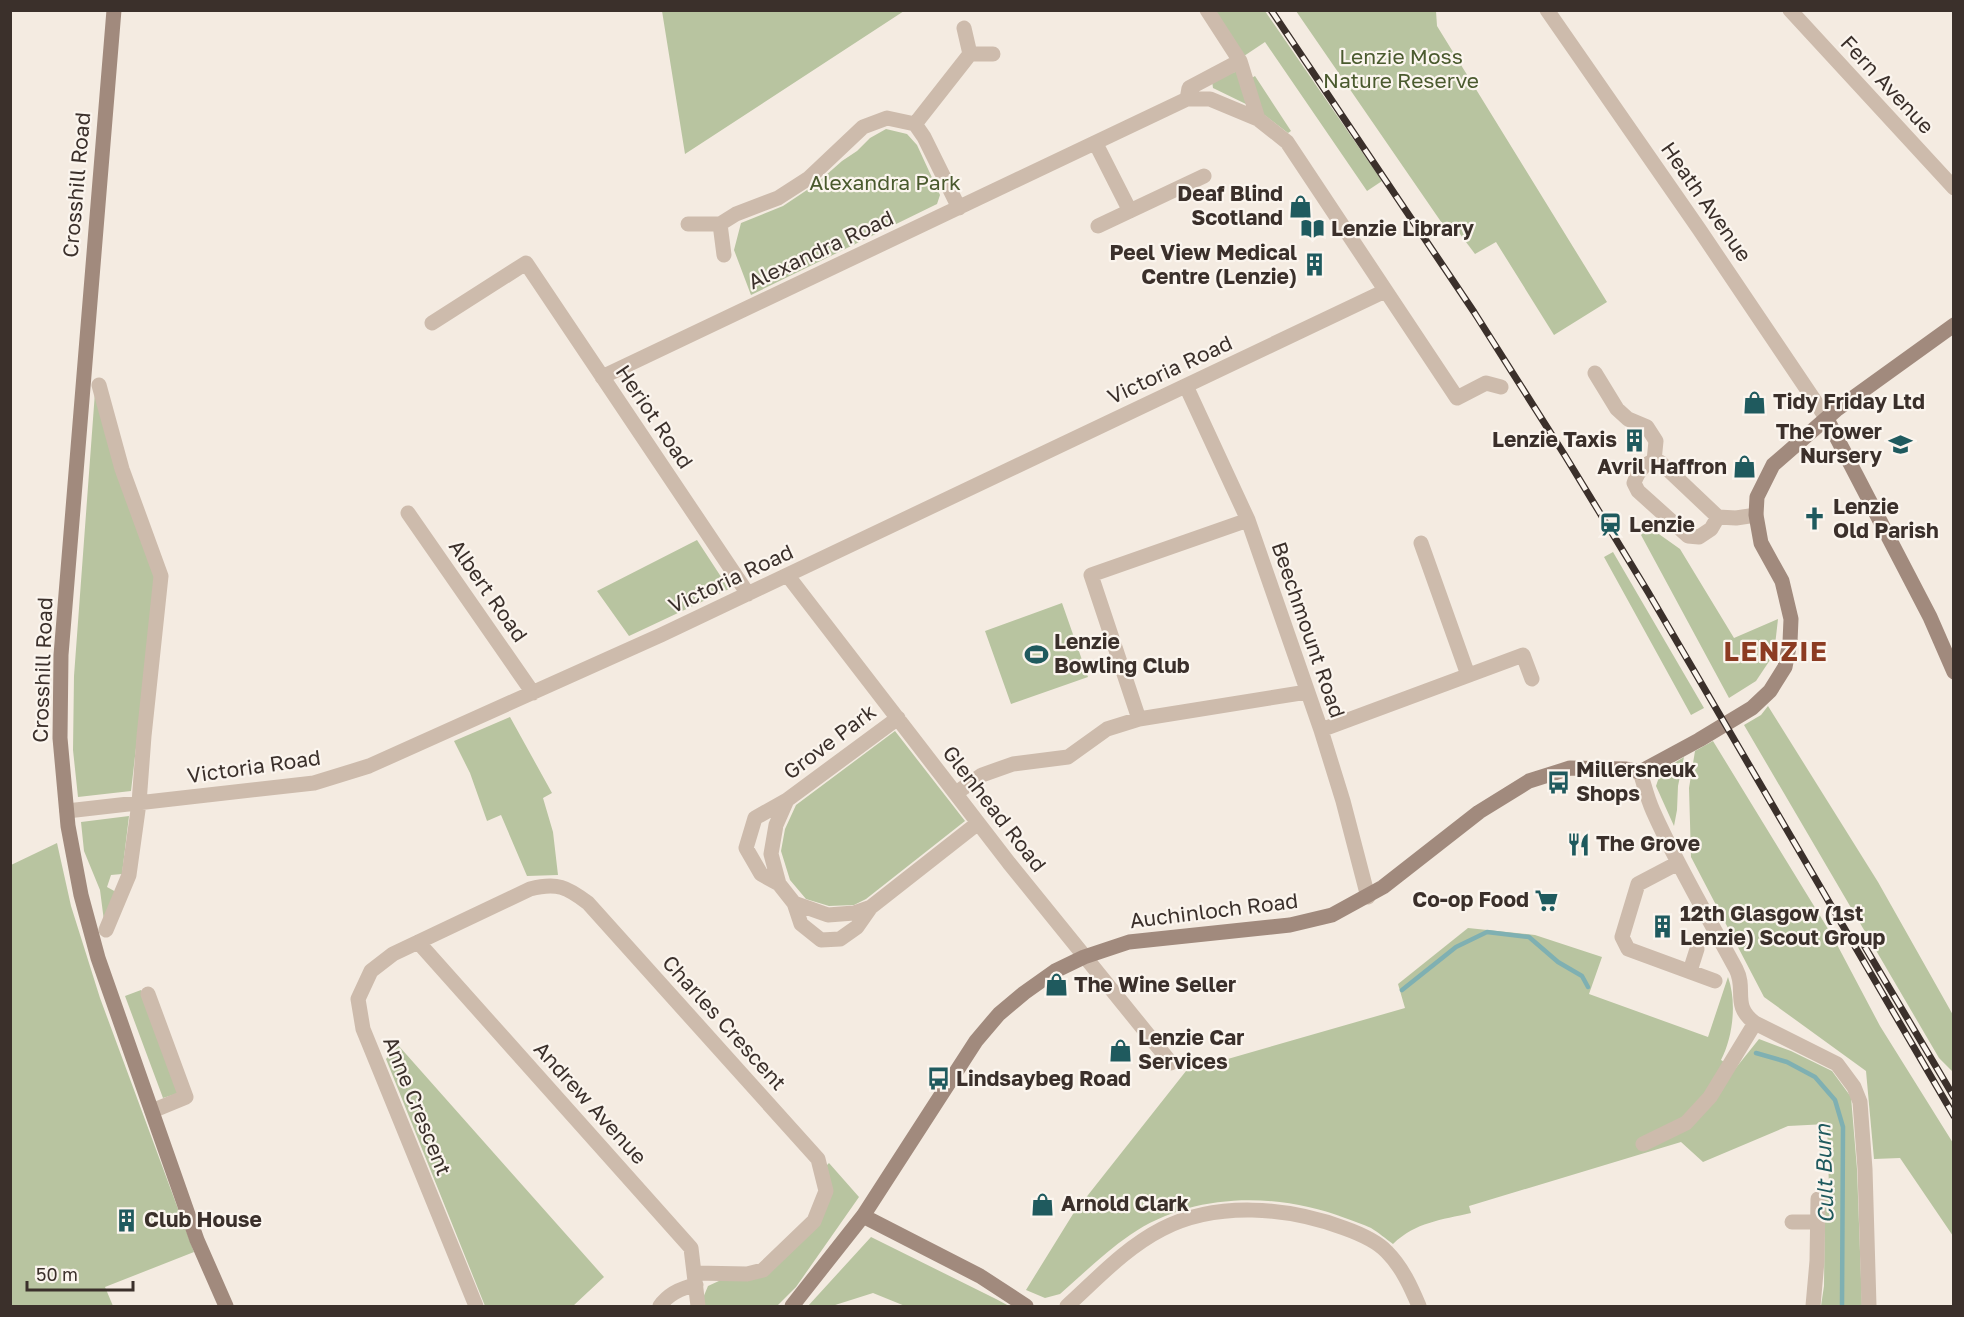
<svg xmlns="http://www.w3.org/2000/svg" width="1964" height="1317" font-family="'Golos Text',sans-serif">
<rect width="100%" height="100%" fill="#f4ebe1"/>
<path fill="#b8c4a0" d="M662,11V10L904,11L685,154Z
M1213,11H1265L1382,181L1367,191L1265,42L1244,56Z
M1296,11H1436L1437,26L1607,302L1554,335L1496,242L1475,254L1454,226L1446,229Z
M1240,70L1250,106L1213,88L1212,81Z
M1255,76L1291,131L1288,133L1263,114L1250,79Z
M886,129L907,134L917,145L940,195L937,204L751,295L734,250L741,223L783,206L816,184L842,161L857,151L870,138Z
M95,392L156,576L131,791L78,797L73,750L74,676Z
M1649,527L1680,549L1734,638L1778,619L1774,654L1756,681L1729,698L1641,535Z
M697,540L729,589L629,636L597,591Z
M1613,552L1704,708L1691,715L1604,557Z
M1062,603L1088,677L1011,704L985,631Z
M1768,706L1878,882L1953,1015V1072L1939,1058L1744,725L1761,715Z
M510,717L552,793L543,798L553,832L558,875L527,876L501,815L487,821L470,773L454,741Z
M895,731L965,821L866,899L854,905L829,906L806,899L790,880L781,851L785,829L796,805Z
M1713,741L1833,937L1880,1026L1953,1143V1236L1900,1158L1874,1159L1866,1071L1764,997L1691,857L1689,788L1695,751Z
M1684,757L1678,786L1677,810L1674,826L1656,786L1661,771Z
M129,816L122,874L111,875L107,887L116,892L104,921L100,890L84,851L81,822Z
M57,843L71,906L100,998L194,1252L105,1287L113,1306H11V865Z
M1468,928L1535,935L1602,957L1589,994L1708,1037L1728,977C1737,1002 1733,1037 1721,1060L1735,1069L1759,1039L1791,1051L1832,1071L1851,1097L1857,1169L1862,1306H1821L1824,1286L1825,1199L1829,1188L1827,1124L1788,1126L1703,1162L1681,1142L1469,1206L1471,1213C1441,1220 1416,1222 1393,1244C1386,1239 1378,1232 1371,1228C1363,1224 1353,1221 1345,1218C1277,1192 1192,1192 1130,1235C1105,1252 1083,1274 1060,1294L1045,1298L1026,1290L1073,1214L1186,1071L1405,1008L1398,984Z
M141,990L179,1093L163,1098L125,996Z
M398,1045L604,1277L573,1306H485L386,1059Z
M829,1163L859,1197L796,1287L777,1306H705L703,1298L708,1286L721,1280H748L820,1223L826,1166Z
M871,1237L996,1299L1009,1306H905L873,1293L832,1306H808Z"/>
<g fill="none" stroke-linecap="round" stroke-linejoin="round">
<path stroke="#7fb0b2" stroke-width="4.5" d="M1402,990L1456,947L1487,932L1529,937L1558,962L1582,976L1588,987
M1756,1053L1787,1062L1815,1077L1835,1100L1843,1127L1842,1306"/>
<path stroke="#cdbbac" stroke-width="15" d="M1207,10L1240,61L1258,119L1287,142L1457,398L1486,383L1501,387
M1547,10L1699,229L1827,419
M1790,10L1954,188
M964,28L970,54H993
M1187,99H1210L1258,119
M915,124L970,54
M1096,144L1130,211
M688,224H720L724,255
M720,224L736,214L778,198L809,178L863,127L887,118L915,124L924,137L959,208
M1098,226L1204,176
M432,323L526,263L748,594
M1595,373L1617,409L1628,419L1647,427L1656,441L1654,461
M602,377L1187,99L1189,88L1240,61
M99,385L122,469L161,576L144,736L139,803L129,875L106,930
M1186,386L1248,520L1321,730L1343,801L1368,897
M408,513L533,693
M1718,517L1711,529L1699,537L1688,536L1638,491L1634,483C1638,471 1647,459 1660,462L1718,517L1736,518L1756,515
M1421,543L1468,675
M788,576L1009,863L1171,1063
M898,718L787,800L776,825L771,854L779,884L794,903L828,915L854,913L871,907L978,823
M1139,719L1091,575L1248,520
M1321,730L1523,655L1532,679
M1640,772C1644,784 1647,798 1653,811C1677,865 1708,917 1736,969C1747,990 1731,1005 1755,1023L1710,1097L1686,1123L1643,1144
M956,793L982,775L1013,764L1068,757L1107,729L1139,719L1307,692
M67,811L314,783L369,766L661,635L1385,291
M1678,863L1638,884L1622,937L1628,949L1715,981
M779,884L761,874L746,848L755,818L787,800
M794,903L801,924L821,940L840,939L857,927L871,907
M418,942L691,1248L698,1306
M1690,971L1697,949
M148,994L186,1097L152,1111
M1755,1023L1837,1064L1854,1087L1860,1102L1865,1169L1869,1306
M1792,1222H1817
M476,1306L363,1029L358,999L371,971L393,954L530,889C557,882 567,887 588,903L818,1159L826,1191L814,1221L763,1270L747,1274L695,1273
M660,1306C668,1294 681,1288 696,1285
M1067,1306C1097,1279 1125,1248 1162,1229C1217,1201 1287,1207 1344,1228C1358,1233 1376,1240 1387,1252C1402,1267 1411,1287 1419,1306
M1813,1306L1817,1261L1818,1199"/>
<path stroke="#a18a7d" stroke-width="15" d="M114,10L61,655L60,738L68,826L81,895L98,958L197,1240L226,1306
M1827,419L1930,617L1954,672
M863,1216L980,1276L1026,1306
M792,1306L863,1216L976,1041L999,1014L1024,993L1055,971L1084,957L1129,942L1290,925L1332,915L1383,887L1479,812L1529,781L1570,768L1626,769L1640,772L1699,740L1752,708L1770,691L1785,667L1790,642L1791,619L1782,581L1761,543L1756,515L1757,497L1773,465L1836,410L1954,325"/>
<defs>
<path id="rail" d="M1271,10L1474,312L1564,454L1648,592L1954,1116
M1865,947L1954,1097"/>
</defs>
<use href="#rail" stroke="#3b302b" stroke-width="7"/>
<use href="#rail" stroke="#fbf5ee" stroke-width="4.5" stroke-dasharray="14" stroke-linecap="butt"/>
</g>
<defs>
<symbol id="shop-bare" viewBox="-9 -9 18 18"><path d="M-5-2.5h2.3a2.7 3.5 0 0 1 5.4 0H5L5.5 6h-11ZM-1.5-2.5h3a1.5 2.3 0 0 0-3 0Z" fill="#1f5a5e" stroke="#fbf5ee" stroke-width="2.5" paint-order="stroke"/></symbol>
<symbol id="library-bare" viewBox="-9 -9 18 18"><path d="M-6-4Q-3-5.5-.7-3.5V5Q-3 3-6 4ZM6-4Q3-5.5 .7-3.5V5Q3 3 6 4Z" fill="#1f5a5e" stroke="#fbf5ee" stroke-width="2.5" paint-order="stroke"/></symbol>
<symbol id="building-bare" viewBox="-9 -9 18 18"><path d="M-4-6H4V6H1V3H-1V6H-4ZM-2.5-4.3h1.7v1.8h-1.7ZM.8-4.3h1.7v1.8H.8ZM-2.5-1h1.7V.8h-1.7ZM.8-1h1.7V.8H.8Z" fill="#1f5a5e" stroke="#fbf5ee" stroke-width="2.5" paint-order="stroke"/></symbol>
<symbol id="school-bare" viewBox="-9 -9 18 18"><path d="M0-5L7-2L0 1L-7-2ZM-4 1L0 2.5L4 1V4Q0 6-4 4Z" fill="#1f5a5e" stroke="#fbf5ee" stroke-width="2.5" paint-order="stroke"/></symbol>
<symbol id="church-bare" viewBox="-9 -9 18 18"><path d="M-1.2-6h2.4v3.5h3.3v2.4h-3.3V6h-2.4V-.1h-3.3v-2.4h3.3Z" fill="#1f5a5e" stroke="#fbf5ee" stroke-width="2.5" paint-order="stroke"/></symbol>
<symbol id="station-bare" viewBox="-9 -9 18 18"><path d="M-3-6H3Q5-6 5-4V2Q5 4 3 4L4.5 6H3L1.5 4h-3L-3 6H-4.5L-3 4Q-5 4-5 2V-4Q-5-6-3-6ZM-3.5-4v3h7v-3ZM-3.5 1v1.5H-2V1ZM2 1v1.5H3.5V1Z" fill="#1f5a5e" stroke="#fbf5ee" stroke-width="2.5" paint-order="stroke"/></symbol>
<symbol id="stadium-bare" viewBox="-9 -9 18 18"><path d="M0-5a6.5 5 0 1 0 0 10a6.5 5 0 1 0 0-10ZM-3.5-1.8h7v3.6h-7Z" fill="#1f5a5e" stroke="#fbf5ee" stroke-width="2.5" paint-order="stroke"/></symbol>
<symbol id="bus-bare" viewBox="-9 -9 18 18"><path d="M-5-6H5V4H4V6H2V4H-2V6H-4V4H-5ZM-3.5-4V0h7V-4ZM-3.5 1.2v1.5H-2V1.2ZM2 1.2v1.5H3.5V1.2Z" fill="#1f5a5e" stroke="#fbf5ee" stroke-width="2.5" paint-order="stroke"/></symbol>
<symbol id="restaurant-bare" viewBox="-9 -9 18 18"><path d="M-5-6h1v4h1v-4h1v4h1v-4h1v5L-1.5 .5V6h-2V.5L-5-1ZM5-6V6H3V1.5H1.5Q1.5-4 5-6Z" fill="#1f5a5e" stroke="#fbf5ee" stroke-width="2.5" paint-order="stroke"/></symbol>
<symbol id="supermarket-bare" viewBox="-9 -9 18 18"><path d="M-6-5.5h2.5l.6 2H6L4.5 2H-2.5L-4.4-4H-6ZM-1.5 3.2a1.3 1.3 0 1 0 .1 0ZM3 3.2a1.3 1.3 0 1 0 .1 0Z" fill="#1f5a5e" stroke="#fbf5ee" stroke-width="2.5" paint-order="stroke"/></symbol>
</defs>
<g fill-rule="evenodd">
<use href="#shop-bare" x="1284" y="190" width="33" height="33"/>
<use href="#library-bare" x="1296" y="212" width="33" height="33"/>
<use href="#building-bare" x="1298" y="248" width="33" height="33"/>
<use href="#shop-bare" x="1738" y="386" width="33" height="33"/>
<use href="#building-bare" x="1618" y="424" width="33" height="33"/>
<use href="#school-bare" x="1884" y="428" width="33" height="33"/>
<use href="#shop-bare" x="1728" y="450" width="33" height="33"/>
<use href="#church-bare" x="1798" y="502" width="33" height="33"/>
<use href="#station-bare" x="1594" y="508" width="33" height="33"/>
<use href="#stadium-bare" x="1020" y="638" width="33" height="33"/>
<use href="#bus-bare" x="1542" y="766" width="33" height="33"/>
<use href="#restaurant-bare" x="1562" y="828" width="33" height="33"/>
<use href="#supermarket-bare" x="1530" y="884" width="33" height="33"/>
<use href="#building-bare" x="1646" y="910" width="33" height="33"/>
<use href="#shop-bare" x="1040" y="968" width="33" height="33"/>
<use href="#shop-bare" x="1104" y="1034" width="33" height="33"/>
<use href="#bus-bare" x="922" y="1062" width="33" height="33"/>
<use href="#shop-bare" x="1026" y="1188" width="33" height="33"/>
<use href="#building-bare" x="110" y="1204" width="33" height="33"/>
</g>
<g text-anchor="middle" stroke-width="4.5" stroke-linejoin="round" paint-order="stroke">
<g font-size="21" fill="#4a5a2e" stroke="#fbf5ee">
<text x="1401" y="64">Lenzie Moss<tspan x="1401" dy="24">Nature Reserve</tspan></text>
<text x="885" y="190">Alexandra Park</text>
</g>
<g font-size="21" fill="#3b302b" stroke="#fbf5ee">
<text transform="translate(1887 85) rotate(47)" y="7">Fern Avenue</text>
<text transform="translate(77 185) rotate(-85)" y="7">Crosshill Road</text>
<text transform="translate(1706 202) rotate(55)" y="7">Heath Avenue</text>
<text transform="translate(821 250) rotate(-25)" y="7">Alexandra Road</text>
<text transform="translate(1170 370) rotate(-25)" y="7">Victoria Road</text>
<text transform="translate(654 417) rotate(56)" y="7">Heriot Road</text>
<text transform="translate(731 579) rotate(-25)" y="7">Victoria Road</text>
<text transform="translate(488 591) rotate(55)" y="7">Albert Road</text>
<text transform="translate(1308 630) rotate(71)" y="7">Beechmount Road</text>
<text transform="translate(43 670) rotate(-88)" y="7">Crosshill Road</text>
<text transform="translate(830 742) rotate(-37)" y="7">Grove Park</text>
<text transform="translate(254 767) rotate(-8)" y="7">Victoria Road</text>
<text transform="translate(994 809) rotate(52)" y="7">Glenhead Road</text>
<text transform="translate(1214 911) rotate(-7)" y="7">Auchinloch Road</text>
<text transform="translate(724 1023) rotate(48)" y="7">Charles Crescent</text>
<text transform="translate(590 1103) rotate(48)" y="7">Andrew Avenue</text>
<text transform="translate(417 1106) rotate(68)" y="7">Anne Crescent</text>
</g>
<g font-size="21" font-weight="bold" fill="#3b302b" stroke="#fbf5ee" text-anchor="start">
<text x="1283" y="201" text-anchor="end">Deaf Blind<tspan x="1283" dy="24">Scotland</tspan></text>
<text x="1331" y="236">Lenzie Library</text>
<text x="1297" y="260" text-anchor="end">Peel View Medical<tspan x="1297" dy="24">Centre (Lenzie)</tspan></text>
<text x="1773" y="409">Tidy Friday Ltd</text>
<text x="1882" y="439" text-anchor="end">The Tower<tspan x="1882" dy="24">Nursery</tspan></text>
<text x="1617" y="447" text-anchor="end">Lenzie Taxis</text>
<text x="1727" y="474" text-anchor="end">Avril Haffron</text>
<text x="1833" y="514">Lenzie<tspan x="1833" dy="24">Old Parish</tspan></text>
<text x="1629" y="532">Lenzie</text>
<text x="1054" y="649">Lenzie<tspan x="1054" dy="24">Bowling Club</tspan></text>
<text x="1576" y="777">Millersneuk<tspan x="1576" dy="24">Shops</tspan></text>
<text x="1596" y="851">The Grove</text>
<text x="1529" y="907" text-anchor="end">Co-op Food</text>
<text x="1680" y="921">12th Glasgow (1st<tspan x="1680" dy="24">Lenzie) Scout Group</tspan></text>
<text x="1074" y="992">The Wine Seller</text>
<text x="1138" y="1045">Lenzie Car<tspan x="1138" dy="24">Services</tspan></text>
<text x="956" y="1086">Lindsaybeg Road</text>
<text x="1061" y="1211">Arnold Clark</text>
<text x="144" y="1227">Club House</text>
</g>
<g font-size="22" font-style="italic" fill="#1f5a5e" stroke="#fbf5ee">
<text transform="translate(1824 1174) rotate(-92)" y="8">Cult Burn</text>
</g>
<g font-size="27" font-weight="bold" letter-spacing="1.5" fill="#8c3b22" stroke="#fbf5ee">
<text x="1776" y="661">LENZIE</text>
</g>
</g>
<rect width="1964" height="1317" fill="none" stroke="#3b302b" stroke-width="24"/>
<path d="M27 1281v9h106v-9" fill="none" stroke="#3b302b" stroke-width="3"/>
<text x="36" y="1281" font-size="18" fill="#3b302b" stroke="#fbf5ee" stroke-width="4.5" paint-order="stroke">50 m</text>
</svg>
